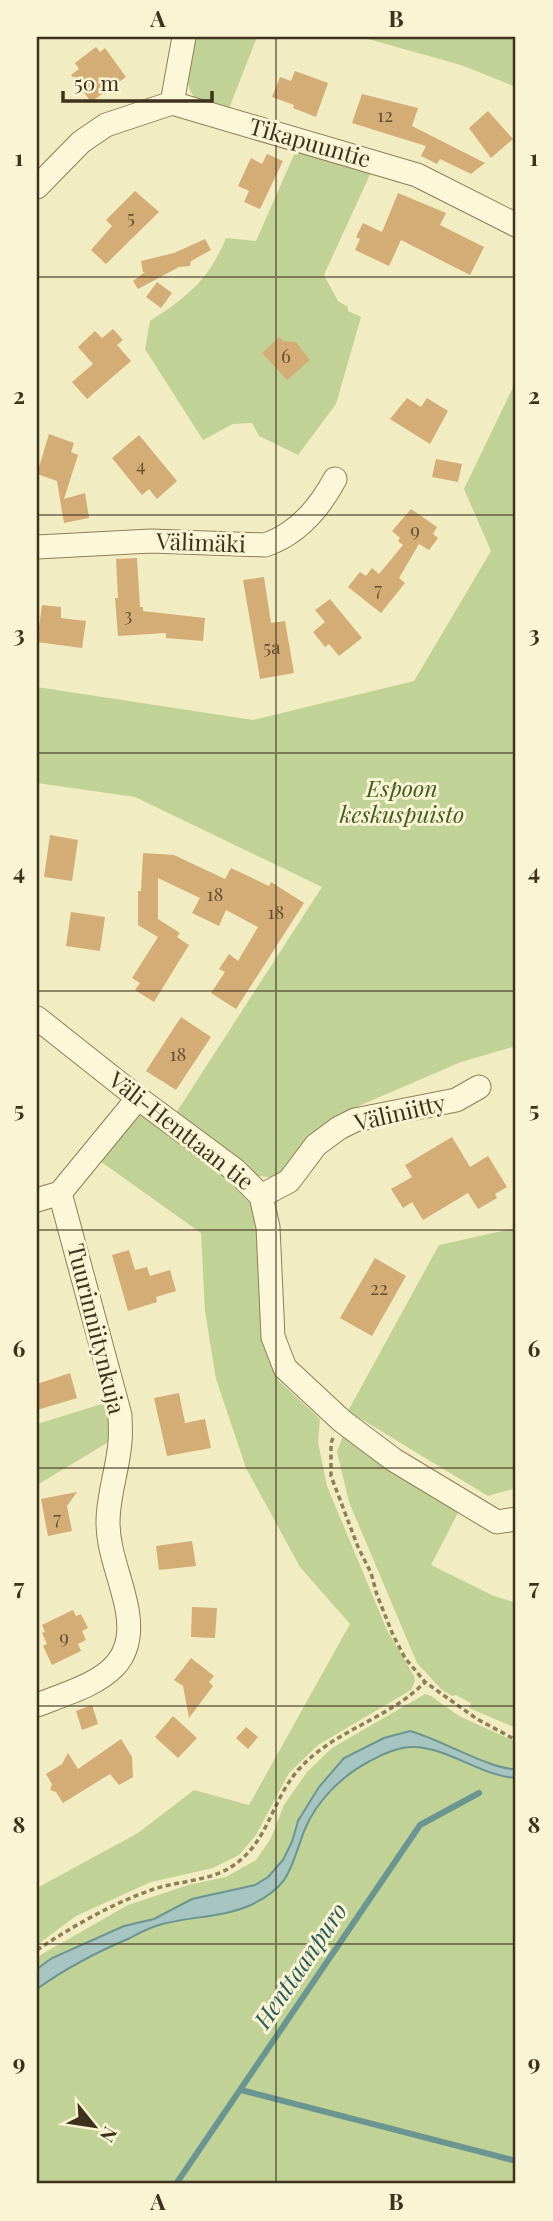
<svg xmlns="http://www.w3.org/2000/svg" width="553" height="2221" font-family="'Playfair Display',serif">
<rect width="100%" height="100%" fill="#f2ecc3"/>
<path fill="#c1d296" d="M193,37H257L228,111C220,108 209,107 202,103C178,90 190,58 193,37Z
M361,37H516V87L461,65Z
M297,148L372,170L324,275L338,301L348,307V311L361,317L336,404L298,455L259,436L252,423L233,424L203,440L145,349L150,321C187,297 209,280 226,238L256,241Z
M516,381V1046L461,1062L340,1114L312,1135L289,1166L276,1178L258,1176L176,1113L322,887L135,797L37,783V687L253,720L414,681L491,551L464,489Z
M141,1114L235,1179L256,1205L263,1247L261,1335L279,1381L320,1419L318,1442L327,1486L387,1630L414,1676L415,1681L411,1690L318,1745L289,1773L256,1835L239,1855L213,1868L151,1882L76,1916L37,1945V1888L138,1833L194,1790L249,1805L350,1624L300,1567L246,1468L216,1379L205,1311L201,1233L100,1161Z
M516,1228V1488L488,1496L348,1411L439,1245Z
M105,1403L112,1440L37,1485V1424Z
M344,1433L460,1509L431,1565L494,1596L516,1603V1728L469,1708L471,1703L456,1695L452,1696L441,1689L417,1663L349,1502L337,1452Z
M425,1694L431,1696L459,1716L516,1742V2184H37V1957L128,1905L188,1885L226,1877L256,1860L271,1838L284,1805L307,1772L332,1748Z"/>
<path fill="#a6c5c1" stroke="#6b9591" stroke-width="2" d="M410,1731C440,1739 491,1770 516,1769V1778C481,1776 451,1749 415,1747C401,1746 382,1754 370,1761C343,1775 317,1800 305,1829C290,1866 293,1884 253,1904C224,1918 189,1916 159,1925C149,1928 139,1933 130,1938C97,1952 66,1968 37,1989V1969L52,1958L124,1926L154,1919L192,1899L255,1885L268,1877L283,1860L292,1842L298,1821L319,1787L344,1758L384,1738Z"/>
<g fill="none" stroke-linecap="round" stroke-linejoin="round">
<path stroke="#6b9591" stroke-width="6" d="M241,2090L516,2161
M176,2184L420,1825L479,1793"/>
</g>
<path fill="#d4ac76" d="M96,47L100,52L105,48L126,77L91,102L71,75L79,69L75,63Z
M295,71L328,83L316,117L293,108L294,105L272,97L280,77L291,81Z
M362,94L418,108L412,126L485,163L471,174L440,159L437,164L421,156L426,146L352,123Z
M488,111L513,139L491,158L469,128Z
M267,154L283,161L260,209L244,202L249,191L238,186L251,158L262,164Z
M135,191L159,212L106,264L91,250L112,226L106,220Z
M398,193L446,213L440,225L484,247L470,275L401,240L389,266L355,250L360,239L356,237L363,223L382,232Z
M205,239L211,250L191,261L190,266L179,267L138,289L133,281L145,272H143L141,261L174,253Z
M157,282L172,293L161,308L146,297Z
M113,329L123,340L117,345L131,361L87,399L72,382L93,364L78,347L95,331L102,338Z
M279,337L283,341L296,342L310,360L287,380L262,353Z
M407,398L421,407L427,398L448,411L430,444L390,419Z
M49,434L74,443L71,452L78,455L64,499L85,493L89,518L64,523L57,481L37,474Z
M139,435L177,481L157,499L149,489L142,495L112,458Z
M436,459L462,464L458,482L432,477Z
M411,509L437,527L433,534L438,538L429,550L419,544L399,578L405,583L381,613L348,587L360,572L366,576L372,568L379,574L403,545L398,541L400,538L392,531Z
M137,558L140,607H143V611L205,618L203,641L166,638V633L118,636L115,598H118L116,559Z
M264,577L271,623L285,621L294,673L260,679L243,580Z
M330,599L362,638L339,656L329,644L325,647L313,632L325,622L315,610Z
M42,605L61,607V618L86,621L82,648L37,642Z
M50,835L78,840L72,881L44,877Z
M143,853L174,855L225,879L231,868L269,886L271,882L304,903L236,1009L211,993L225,972L219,969L229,954L238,961L258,927L226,910L219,926L192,913L200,898L158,878V919L180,933L177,937L189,945L154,1002L135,990L140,983L132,978L158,937L138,925V891H141Z
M71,912L105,917L100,951L66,946Z
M181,1017L211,1037L176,1090L146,1071Z
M452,1137L470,1167L488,1156L507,1187L495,1194L497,1198L478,1209L468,1193L423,1220L412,1202L403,1208L391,1189L412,1177L405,1165Z
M129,1250L135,1270L147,1267L150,1276L170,1270L176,1291L156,1297L157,1302L128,1311L112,1255Z
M375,1258L406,1276L372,1336L340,1318Z
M70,1373L77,1398L37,1410V1384Z
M179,1393L185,1423L205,1419L211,1448L167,1456L154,1398Z
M77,1492L67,1506L72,1531L48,1536L41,1499Z
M192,1541L196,1566L159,1570L156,1546Z
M192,1607L217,1608L215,1638L191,1637Z
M73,1610L76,1616L81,1614L88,1628L82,1631L86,1640L78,1644L81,1651L52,1665L43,1646L47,1644L42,1633L45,1632L42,1625Z
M191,1658L214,1676L209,1682L213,1686L189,1718L183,1686L174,1680Z
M92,1705L98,1724L82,1730L76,1711Z
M173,1716L197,1738L178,1758L155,1737Z
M246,1727L258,1737L248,1749L236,1738Z
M121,1739L132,1757L133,1777L119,1785L110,1774L63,1803L56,1792L50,1790L52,1784L46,1774L62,1764L68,1753L78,1769Z"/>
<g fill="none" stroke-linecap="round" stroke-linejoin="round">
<defs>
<path id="minor" d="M172,103L184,37
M37,187L81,142L106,125L172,103L417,175L516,225
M37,547L151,541L265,545C298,534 319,509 335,479
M37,1018L138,1098L235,1170L261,1196L268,1227L273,1337L285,1368L342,1421L394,1460L497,1522L516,1519
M261,1196L289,1181L316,1145L339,1128L355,1120L456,1100L479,1087
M37,1200L60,1193L138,1098
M37,1705C94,1683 145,1672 124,1596C118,1571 108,1548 108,1522C108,1495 118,1469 120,1442C121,1433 120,1424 120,1415L60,1193"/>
</defs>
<use href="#minor" stroke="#8f7e58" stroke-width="25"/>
<path stroke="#8f7e58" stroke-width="3.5" stroke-dasharray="5 3.5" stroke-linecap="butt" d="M333,1438L331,1443V1476L358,1547L371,1573L377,1595L393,1635L405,1658L425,1682L477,1719L516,1740
M37,1950C73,1926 113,1903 154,1889C179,1881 209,1881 231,1867C269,1843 270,1802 299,1769C334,1730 389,1719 425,1682"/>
<use href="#minor" stroke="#fcf7d8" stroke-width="23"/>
</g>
<path fill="none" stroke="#3e321d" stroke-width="2" stroke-opacity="0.55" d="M276,37V2184M37,277H516M37,515H516M37,753H516M37,991H516M37,1230H516M37,1468H516M37,1706H516M37,1944H516"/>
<g text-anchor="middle" stroke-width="6" stroke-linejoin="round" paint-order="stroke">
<g font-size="19" fill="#645033">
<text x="385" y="122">12</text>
<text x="131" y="224">5</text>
<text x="286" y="363">6</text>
<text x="141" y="472">4</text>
<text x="415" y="537">9</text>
<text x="378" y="596">7</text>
<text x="128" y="622">3</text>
<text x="272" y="654">5a</text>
<text x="215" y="901">18</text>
<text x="276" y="919">18</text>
<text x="178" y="1061">18</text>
<text x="379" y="1295">22</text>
<text x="57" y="1525">7</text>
<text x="64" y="1644">9</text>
</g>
<g font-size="23" fill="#3e321d" stroke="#f9f4d4">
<text transform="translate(310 143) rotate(16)" y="8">Tikapuuntie</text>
<text transform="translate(201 543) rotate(2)" y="8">Välimäki</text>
<text transform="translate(400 1113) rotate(-13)" y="8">Väliniitty</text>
<text transform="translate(181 1131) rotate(38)" y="8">Väli-Henttaan tie</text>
<text transform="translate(96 1329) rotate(76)" y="8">Tuurinniitynkuja</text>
</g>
<g font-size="23" font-style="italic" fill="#445c22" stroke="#f9f4d4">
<text x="402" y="797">Espoon<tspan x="402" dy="26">keskuspuisto</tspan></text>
</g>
<g font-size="24" font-style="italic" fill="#2b5a5f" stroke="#f9f4d4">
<text transform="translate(301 1966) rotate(-56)" y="8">Henttaanpuro</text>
</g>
</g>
<rect width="553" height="2221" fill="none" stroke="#f9f4d4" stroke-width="77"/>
<g transform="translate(94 2126) rotate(120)" stroke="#f9f4d4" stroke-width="5" paint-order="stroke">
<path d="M0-5L12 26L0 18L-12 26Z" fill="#3e321d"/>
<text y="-10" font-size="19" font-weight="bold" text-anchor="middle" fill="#3e321d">N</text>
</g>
<path d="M63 91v10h149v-10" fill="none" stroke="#3e321d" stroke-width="3.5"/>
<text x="74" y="91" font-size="21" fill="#3e321d" stroke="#f9f4d4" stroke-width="5" paint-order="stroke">50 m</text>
<rect x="38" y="38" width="476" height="2144" fill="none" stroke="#3e321d" stroke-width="2.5"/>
<g font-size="23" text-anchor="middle" font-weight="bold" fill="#3e321d">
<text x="158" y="27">A</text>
<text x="396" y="27">B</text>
<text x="19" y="166">1</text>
<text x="534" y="166">1</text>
<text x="19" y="404">2</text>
<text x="534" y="404">2</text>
<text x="19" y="642">3</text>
<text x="534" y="642">3</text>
<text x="19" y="880">4</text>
<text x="534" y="880">4</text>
<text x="19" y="1118">5</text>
<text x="534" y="1118">5</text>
<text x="19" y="1357">6</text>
<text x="534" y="1357">6</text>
<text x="19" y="1595">7</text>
<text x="534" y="1595">7</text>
<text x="19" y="1833">8</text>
<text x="534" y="1833">8</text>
<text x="19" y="2071">9</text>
<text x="534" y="2071">9</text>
<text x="158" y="2210">A</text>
<text x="396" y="2210">B</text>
</g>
</svg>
